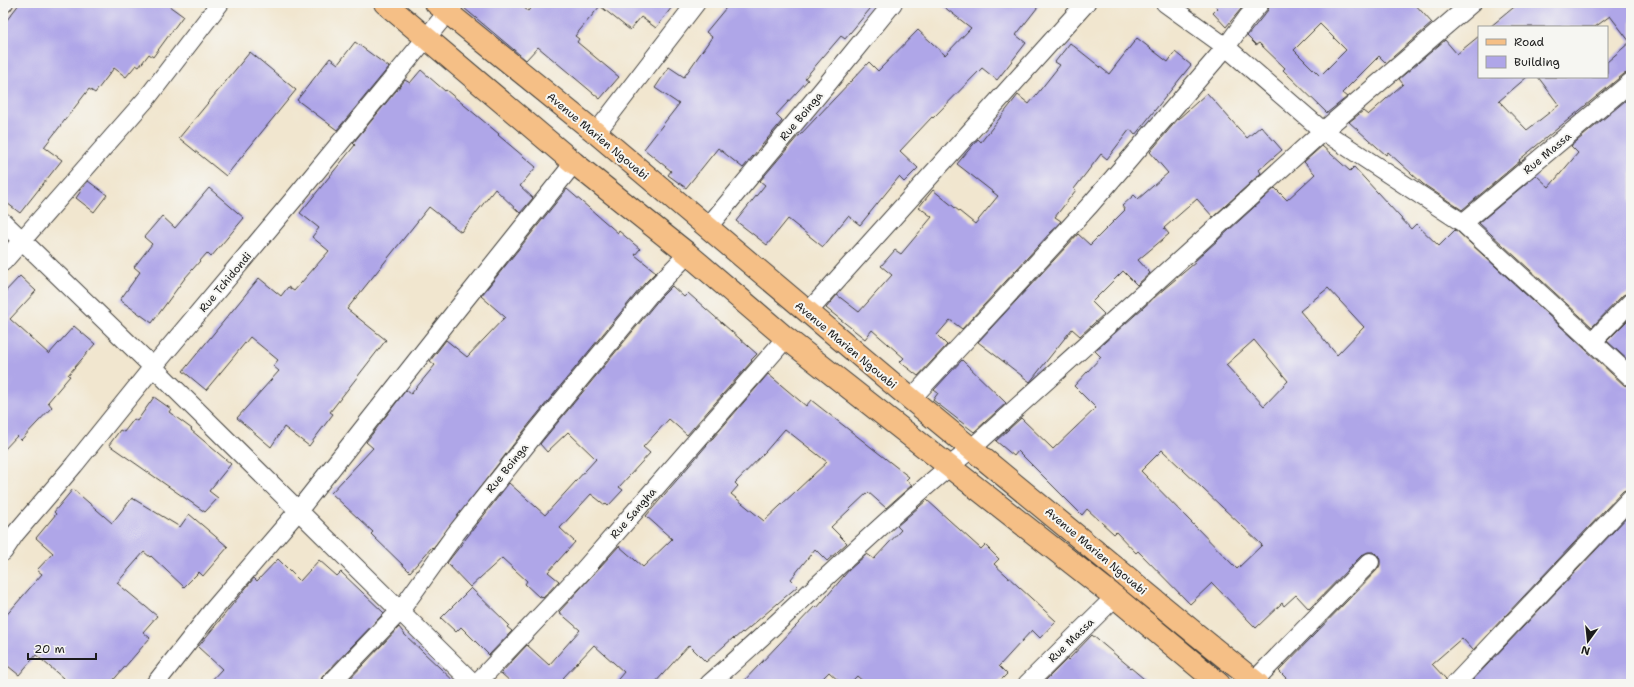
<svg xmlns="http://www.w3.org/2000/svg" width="1634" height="687" font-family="'Shantell Sans',sans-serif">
<rect width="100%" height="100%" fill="#f6f6f2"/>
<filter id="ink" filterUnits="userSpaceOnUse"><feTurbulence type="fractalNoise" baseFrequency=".025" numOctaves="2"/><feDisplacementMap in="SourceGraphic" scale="8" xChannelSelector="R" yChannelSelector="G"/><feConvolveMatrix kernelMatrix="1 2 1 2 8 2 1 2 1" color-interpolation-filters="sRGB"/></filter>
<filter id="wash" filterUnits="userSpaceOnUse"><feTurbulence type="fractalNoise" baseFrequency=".012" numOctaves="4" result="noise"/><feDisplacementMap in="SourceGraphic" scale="16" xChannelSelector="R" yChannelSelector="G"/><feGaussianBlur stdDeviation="0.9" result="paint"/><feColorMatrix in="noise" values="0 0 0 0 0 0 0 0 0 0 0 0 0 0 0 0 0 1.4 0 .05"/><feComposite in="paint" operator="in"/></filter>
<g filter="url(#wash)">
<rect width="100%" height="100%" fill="#f1e6cf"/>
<g id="blocks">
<path fill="#afa6e8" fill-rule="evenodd" d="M20,3H165L183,16L153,57L149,54L139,67L136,65L126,77L114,68L95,93L89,89L44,147L62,160L20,213L3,200V25Z
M465,3H518L528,11L535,3H675L656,28L641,17L630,30L600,6L575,36L579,39L577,42L619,77L600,99L538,47L526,60L464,8Z
M730,3H875L845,39L841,36L805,78L808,80L776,115L782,121L743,168L718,148L686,188L668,175L671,171L644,149L679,104L655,88L669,67L684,77L712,37L706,32Z
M939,3H1041L1016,35L1026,43L997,80L982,68L933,118L932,117L900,151L918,168L904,182L899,177L860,225L848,216L823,247L788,219L767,245L736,221L765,185L760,181L798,136H799L869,62L878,71L918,30L945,55L971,28Z
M1213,3H1246L1226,27L1213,13L1218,8Z
M1270,3H1414L1432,23L1386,63L1379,56L1342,93L1347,97L1327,113L1283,70L1285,68L1259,43L1256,45L1247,36L1268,10ZM1320,24L1346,50L1320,76L1294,50Z
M1519,3H1631V72L1624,74L1519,160L1520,161L1462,210L1423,184L1388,152L1386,155L1349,122L1363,111L1368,115L1403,84L1399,79L1445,40L1457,54L1479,36V77H1527L1499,101L1527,130L1559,105L1538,77H1607V62L1630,42L1610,16L1595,27H1490Z
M1137,38L1168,62L1175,52L1191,65L1135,135L1130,129L1107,159L1101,154L1074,189L1076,190L1055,217L1061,221L962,329L950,320L937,335L947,345L918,376L900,362L904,358L872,330L865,339L826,308L837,295L859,312L892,275L881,266L895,250L901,254L932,217L919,207L933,190L975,224L998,196L957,164L978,139L981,142L1018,95L1029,104L1060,65L1055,62L1070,43L1109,74Z
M355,42L389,67L337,130L297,100L330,58L338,64Z
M250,52L296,90L226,176L179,138Z
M421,70L445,91L446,90L499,134L498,135L536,167L520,186L533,198L520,213L495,189L461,232L429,207L347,309L386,340L330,412L333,414L309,446L284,427L271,447L237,418L279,371L273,366L278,360L250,337L206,390L183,371L259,278L281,296L288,287L294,291L329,251L312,237L319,228L300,213L355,145L353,143L405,80L410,83Z
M1207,93L1247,138L1261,126L1282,150L1259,170L1261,173L1213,217L1197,199L1164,228L1169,234L1138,260L1150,273L1137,285L1123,271L1092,302L1104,314L1080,336L1072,329L1030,382L978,342L1078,234L1090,245L1125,210L1122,206L1134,195L1138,199L1168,173L1150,152L1177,120Z
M1631,96V292L1623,295L1592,327L1479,223L1536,175L1549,187L1578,153L1571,146Z
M1322,146L1350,171L1354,167L1411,229L1416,224L1439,246L1455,230L1457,231L1624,385L1631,387V488L1623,491L1473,650L1462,638L1432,664L1446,679L1445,684H1292L1279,671L1378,569L1380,565V560L1378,555L1373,552H1368L1362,555L1309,609L1296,595L1284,606L1282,603L1256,628L1212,583L1190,604L1138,551L1136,553L1116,532L1114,534L1087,509L1082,515L1018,451L1014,456L996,441L1021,418L1053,449L1096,408L1074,386L1101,357L1095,351L1164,289L1196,262L1195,261L1275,188L1287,200L1315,174L1304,162ZM1328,288L1364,327L1337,355L1300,311ZM1254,340L1288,381L1264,406L1226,365ZM1162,450L1262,545L1237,569L1141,471Z
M88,181L107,195L94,212L76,198Z
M209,188L244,218L211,257L207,253L185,278L152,323L120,300L140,272L134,267L152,244L144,237L162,216L175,228Z
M567,189L618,233L619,231L640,249L635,255L656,272L644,284L530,423L433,548L432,547L410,572L371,534L373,532L331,493L373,448L366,442L406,390L411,394L435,365L430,361L446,340L467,357L505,317L481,296Z
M20,276L36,291L10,319L49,354L74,326L95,344L68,375L70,376L48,402L52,407L21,440L17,436L3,451V294Z
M672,286L684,297L688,293L757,354L751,360L752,361L687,435L669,419L643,447L650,453L619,487L623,490L608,506L606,504L605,505L591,494L560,528L575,542L548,572L559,581L543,598L540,595L539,597L525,584L527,581L502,558L470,587L447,563L509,483L545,515L596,459L568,432L547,452L540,444L660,298Z
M1631,317V363L1607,341Z
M962,360L1006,403L974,432L933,400L938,393L934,390Z
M768,374L806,406L811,400L909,477L906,480L912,485L886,508L868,492L831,527L847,543L827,561L815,549L791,579L798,586L743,633L742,632L734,639L733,638L706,662L689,645L654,684H614L624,672L594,645L563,678L569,684H513L501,673L527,645L549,665L580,630L559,612L619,546L643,567L672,539L646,516ZM785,429L827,462L764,521L731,494L738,486L735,483L765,452Z
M154,397L171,409L169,412L192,429L191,430L231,464L209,491L218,498L205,512L109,445L120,430L124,432L134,419L137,421Z
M73,489L112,523L132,498L180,527L189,514L228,547L203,576L199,572L184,587L151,556L150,557L144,552L117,583L157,616L143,632L150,638L110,684H70L36,655L19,675L3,662V619L42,574L37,570L53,553L36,538L56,514L54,512Z
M927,500L981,549L985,545L999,559L994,564L1056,621L1040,638L1032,630L999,666L1007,674L997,684H866L857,676L849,684H842L829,672L817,684H741L815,606L817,608L849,570L867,554L874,559L901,530L897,526Z
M1631,513V684H1469Z
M278,559L300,581L319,560L337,576L341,572L384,613L322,677L320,684H208L222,669L198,647L254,578L257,581Z
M471,588L509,625L507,627L512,631L489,655L461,627L456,632L441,618Z
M399,627L405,635L457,684H345Z
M1092,635L1150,684H1042L1067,659L1068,660Z"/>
</g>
</g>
<g filter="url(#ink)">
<use href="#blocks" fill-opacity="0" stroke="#3c3a37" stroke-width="1"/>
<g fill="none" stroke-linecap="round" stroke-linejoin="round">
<defs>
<path id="minor" d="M1165,3L1226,47L1323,131L1463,223L1631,377
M3,4L4,3
M596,133L696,3
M3,222L153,367L474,684
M1463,223L1631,82
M707,228L824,88L893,3
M3,262L147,98L220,3
M808,312L1086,3
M1592,342L1631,302
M911,399L1003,300L1090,205L1226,47L1247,18L1260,3
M3,552L15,534L74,465L153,367L293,200L455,3
M1254,681L1370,562
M155,684L213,610L298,511L451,317L574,163
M330,684L400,611L456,533L538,430L652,291L688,254
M476,684L582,572L786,338
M709,684C798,607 880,522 972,448L1323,131L1472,3
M1027,684L1115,597
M1455,684L1631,498"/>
<path id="primary" d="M385,3L574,163L688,254L786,338L1115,597L1219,684
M436,3L596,133L911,399L1196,634L1258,684"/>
</defs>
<use href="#minor" stroke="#3c3a37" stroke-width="20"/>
<use href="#primary" stroke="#3c3a37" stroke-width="24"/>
<use href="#minor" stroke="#fff" stroke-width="18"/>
<use href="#primary" stroke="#f5bf86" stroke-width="22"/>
</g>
</g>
<g text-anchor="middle" stroke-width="4" stroke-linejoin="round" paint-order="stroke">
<g font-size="11" fill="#1c1c1c" stroke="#f6f6f2">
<text transform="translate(801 116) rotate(-50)" y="4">Rue Boinga</text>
<text transform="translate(598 136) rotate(40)" y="4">Avenue Marien Ngouabi</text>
<text transform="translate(1547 153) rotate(-40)" y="4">Rue Massa</text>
<text transform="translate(225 282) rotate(-50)" y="4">Rue Tchidondi</text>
<text transform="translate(846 345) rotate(40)" y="4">Avenue Marien Ngouabi</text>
<text transform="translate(507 468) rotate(-51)" y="4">Rue Boinga</text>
<text transform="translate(633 513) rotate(-49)" y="4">Rue Sangha</text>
<text transform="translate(1096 551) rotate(40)" y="4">Avenue Marien Ngouabi</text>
<text transform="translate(1071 640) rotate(-44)" y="4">Rue Massa</text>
</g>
</g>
<rect width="1634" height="687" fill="none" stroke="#f6f6f2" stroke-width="16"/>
<rect x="1478" y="26" width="130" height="52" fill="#f6f6f2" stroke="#9f9f9c"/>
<rect x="1486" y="39" width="20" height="6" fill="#f5bf86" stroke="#9f9f9c"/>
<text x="1514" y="46" font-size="12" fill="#1c1c1c">Road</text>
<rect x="1486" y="56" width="20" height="12" fill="#afa6e8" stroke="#9f9f9c"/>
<text x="1514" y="66" font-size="12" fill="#1c1c1c">Building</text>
<g transform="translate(1588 641) rotate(195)" stroke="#f6f6f2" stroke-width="3" paint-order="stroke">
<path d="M0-3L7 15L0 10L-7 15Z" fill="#1c1c1c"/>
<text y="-6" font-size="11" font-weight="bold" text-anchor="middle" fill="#1c1c1c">N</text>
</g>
<path d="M28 653v6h68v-6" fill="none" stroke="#1c1c1c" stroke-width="2"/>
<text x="34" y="653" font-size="12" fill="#1c1c1c" stroke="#f6f6f2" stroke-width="3" paint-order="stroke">20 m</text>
</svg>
